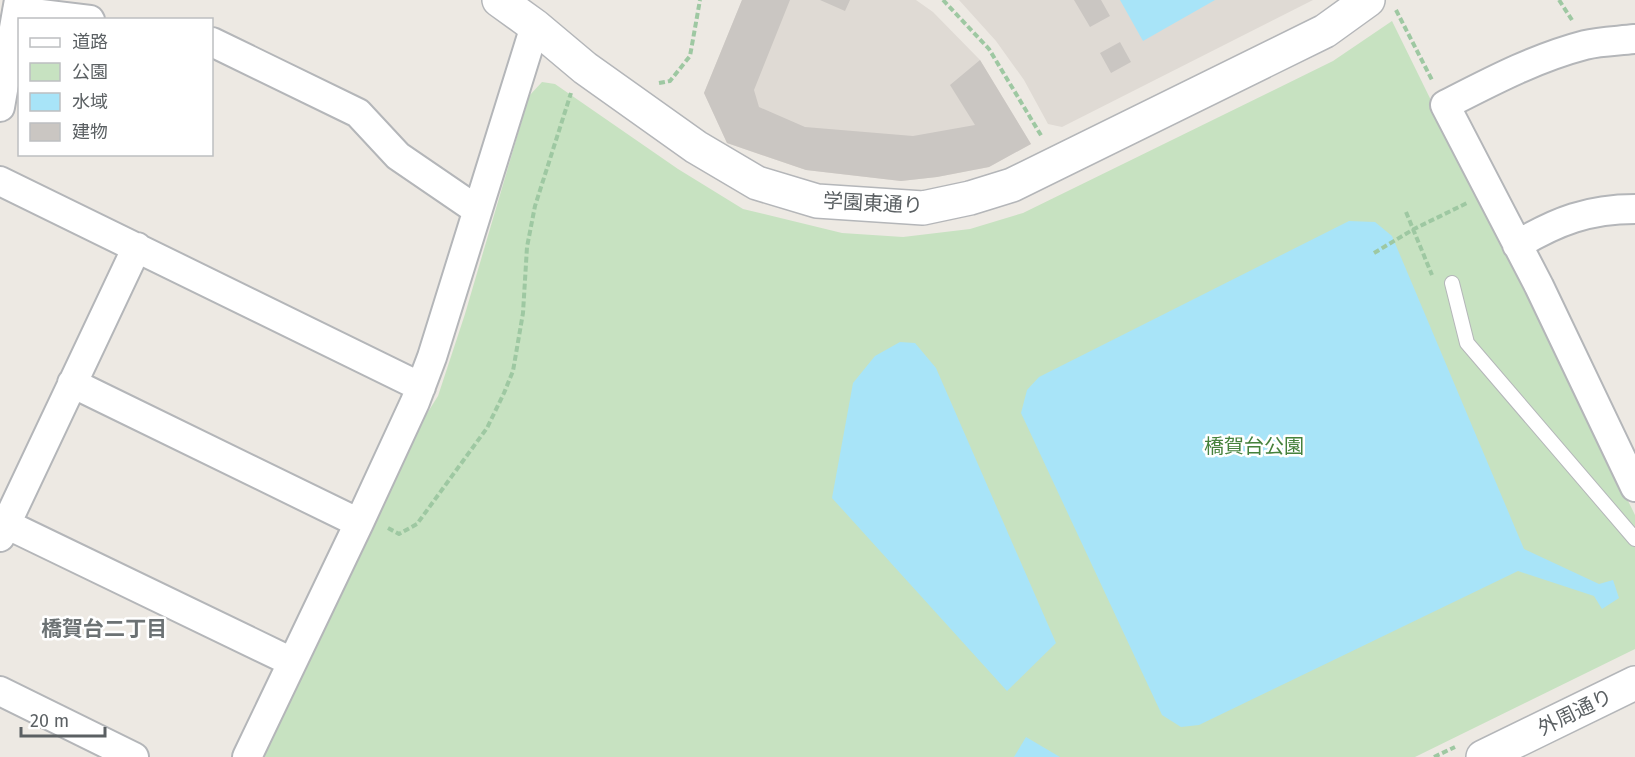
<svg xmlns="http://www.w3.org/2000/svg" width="1635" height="757" font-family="'Fira Sans','Noto Sans JP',sans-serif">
<rect width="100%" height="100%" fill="#ede9e3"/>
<path fill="#dfdad4" d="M742,0H916L933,12L980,60L1031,144L989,167L937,177L901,181L806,170L727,143L704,93Z
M959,0H1313L1062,127L1048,124L1024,80L996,41Z"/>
<path fill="#c7e2c1" d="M1392,21L1635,515V649L1415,757H260L414,434L438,396L465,314L529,96L542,82L555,84L678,169L743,209L842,233L903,237L970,229L1023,213L1333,61Z"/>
<path fill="#a8e4f8" d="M1120,0H1215L1143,41Z
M1349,221L1375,222L1392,236L1524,549L1599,584L1613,580L1619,598L1602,609L1594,596L1518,571L1199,725L1181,727L1162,715L1021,413L1027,390L1039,377Z
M900,342L915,343L936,368L1056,643L1007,691L832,498L853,383L875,356Z
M1026,737L1060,757H1014Z"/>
<path fill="#cac6c2" d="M742,0H790L754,90L759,107L805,127L913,136L975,125L950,85L980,60L1031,144L989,167L937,177L901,181L806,170L727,143L704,93Z
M820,0H850L845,11Z
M1074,0H1101L1110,16L1090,27Z
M1120,42L1131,62L1111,73L1100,53Z"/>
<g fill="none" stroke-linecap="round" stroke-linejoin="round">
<defs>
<path id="service" d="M1452,283L1467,343L1635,539"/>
<path id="minor" d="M17,11L90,20
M1635,39C1619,41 1601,41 1585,45C1535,58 1490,82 1445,105L1539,286L1635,487
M212,42L358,113L398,156L477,210
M0,107L19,0
M0,181L421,387
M1517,245C1557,221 1589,209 1635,209
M72,383L359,523
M6,524L292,662
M0,537L137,247
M0,691L134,757
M247,757L359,523L415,402L432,357L535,26"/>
<path id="tertiary" d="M499,0L535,26L585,68L696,147L757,183L817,201L923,208L970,198L1012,185L1325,31L1368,0
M1483,757L1635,683"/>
</defs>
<use href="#service" stroke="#b4b6b9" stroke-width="16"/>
<use href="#minor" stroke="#b4b6b9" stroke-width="32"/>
<use href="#tertiary" stroke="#b4b6b9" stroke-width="36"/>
<path stroke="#9ec8a2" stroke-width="4" stroke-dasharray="6 3" stroke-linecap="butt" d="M943,0L989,49L1042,137
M1559,0L1572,20
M1396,10L1432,80
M659,83L670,81L690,56L700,0
M1406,212L1432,275
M1374,253L1414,229L1467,203
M388,528L399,534L417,524L487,428L504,393L513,371L523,313L527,247L535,206L571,93
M1434,757L1455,747"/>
<use href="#service" stroke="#fff" stroke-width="14"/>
<use href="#minor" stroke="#fff" stroke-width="28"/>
<use href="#tertiary" stroke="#fff" stroke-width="33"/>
</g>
<g text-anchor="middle" stroke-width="5" stroke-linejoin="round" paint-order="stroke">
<g font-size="20" fill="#5b6063" stroke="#fff">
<text transform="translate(873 203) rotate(3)" y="7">学園東通り</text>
<text transform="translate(1575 712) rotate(-26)" y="7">外周通り</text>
</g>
<g font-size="20" fill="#45813c" stroke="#fff">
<text x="1254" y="453">橋賀台公園</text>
</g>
<g font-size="21" font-weight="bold" fill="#6c7274" stroke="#fff">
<text x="104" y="636">橋賀台二丁目</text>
</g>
</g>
<rect x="18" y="18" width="195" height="138" fill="#ffffff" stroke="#bdbfc1" stroke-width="1.5"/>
<rect x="30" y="38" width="30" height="9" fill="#ffffff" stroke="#bdbfc1" stroke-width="1.5"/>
<text x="72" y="48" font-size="18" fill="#5b6063">道路</text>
<rect x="30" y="63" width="30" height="18" fill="#c7e2c1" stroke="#bdbfc1" stroke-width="1.5"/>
<text x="72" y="78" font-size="18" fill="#5b6063">公園</text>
<rect x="30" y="93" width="30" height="18" fill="#a8e4f8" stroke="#bdbfc1" stroke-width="1.5"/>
<text x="72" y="108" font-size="18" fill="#5b6063">水域</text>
<rect x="30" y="123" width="30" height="18" fill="#cac6c2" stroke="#bdbfc1" stroke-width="1.5"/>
<text x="72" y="138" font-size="18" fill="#5b6063">建物</text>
<path d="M21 727v9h84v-9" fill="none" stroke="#5b6063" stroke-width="3"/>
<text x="30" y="727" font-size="18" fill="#5b6063" stroke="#ffffff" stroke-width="4.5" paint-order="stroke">20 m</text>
</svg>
